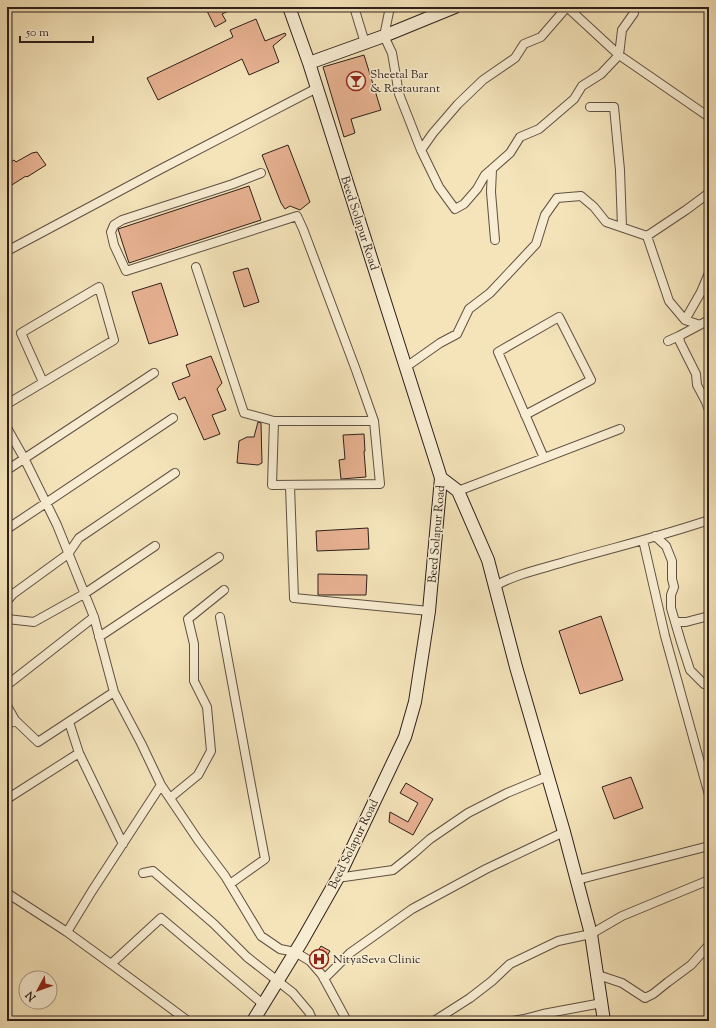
<svg xmlns="http://www.w3.org/2000/svg" width="716" height="1028" font-family="'Sorts Mill Goudy',serif">
<rect width="100%" height="100%" fill="#f5e4ba"/>
<filter id="stains"><feTurbulence type="fractalNoise" baseFrequency=".005" numOctaves="4"/><feColorMatrix values="0 0 0 0 .2 0 0 0 0 .09 0 0 0 0 .02 0 0 0 .5 -.17"/></filter>
<radialGradient id="worn" r=".72"><stop offset=".6" stop-color="#630" stop-opacity="0"/><stop offset="1" stop-color="#630" stop-opacity=".3"/></radialGradient>
<path fill="#e8b292" stroke="#2d1f1a" d="M205,7H237L222,14L226,21L215,27Z
M256,19L265,41L285,33L286,35L273,46L279,62L249,75L242,59L158,100L147,78L233,37L230,30Z
M364,55L381,110L351,119L355,133L344,137L323,67Z
M288,145L310,202L300,210L290,206L285,209L281,203L262,155Z
M37,152L46,165L27,177L26,176L7,188V164L14,160L16,162L32,153Z
M249,186L261,220L129,263L118,229Z
M248,268L259,302L244,307L233,272Z
M161,283L178,335L149,344L132,292Z
M211,356L222,383L217,389L226,410L212,415L220,434L204,440L185,397L179,400L172,383L190,376L186,365Z
M258,422L261,423L262,463L258,465L237,463L239,441L247,437H254Z
M364,434L365,451H364L366,477L341,479L339,460L345,459L343,435Z
M368,528L369,549L317,551L316,531Z
M318,574L367,575L366,595H318Z
M601,616L623,680L580,694L559,631Z
M631,777L643,808L614,819L602,787Z
M406,783L433,799L413,835L389,822L390,812L408,822L418,803L400,793Z
M321,946L330,951L321,966L314,957Z"/>
<g fill="none" stroke-linecap="round" stroke-linejoin="round">
<defs>
<path id="street" d="M354,7L365,43
M390,7L384,36L392,53L399,94L421,150L439,187L455,209L464,204L477,189L485,175L510,153L520,137L539,129L574,99L582,86L601,74L619,55L622,30L634,13L631,7
M567,7L619,55L709,117
M590,107H614L620,170L622,227
M421,150L433,133L458,104L483,80L515,58L524,44L541,37L567,7
M492,169L491,192L495,240
M261,173L233,184L122,220L114,225L111,232L114,245L126,271L297,216L303,229L356,370L374,421
M647,236L669,301L685,320L700,325
M7,251L159,170L317,88
M196,267L244,413L274,421
M685,320L701,292L709,273
M679,336L709,320
M668,341L679,336L680,342L696,374L697,385L706,402L709,410
M406,367L440,343L457,334L469,309L490,293L536,244L545,215L557,198L581,196L594,207L606,222L647,236L686,210L709,193
M7,404L114,340L99,287L21,333L43,382
M525,415L591,380L559,317L498,352L544,458
M274,421H374L380,484L272,485Z
M7,428L24,458L57,525L94,617L114,692L141,743L161,785L198,840L225,876L261,936L280,949L295,952L310,961L322,975L347,1021
M7,470L154,373
M290,486L294,598L429,611
M458,491L620,429
M7,529L173,418
M655,536L666,546L672,561V579L674,587L671,595V608L681,642L690,670L704,684L709,685
M643,540L665,636L709,795
M495,586C516,574 541,569 564,562C612,548 662,536 709,520
M7,601L13,594L68,554L79,538L175,473
M220,617L253,796L265,859L230,884
M7,619L34,622L84,594L155,546
M675,622H686L709,616
M99,637L219,557
M7,685L94,617
M7,706L15,720
M69,722L79,753L123,844
M7,725L15,720L38,742L114,692
M170,798L198,775L211,751L207,707L194,681V644L188,619L224,590
M7,799L79,753
M143,873L153,871L214,924L247,957L293,993L309,1012L313,1021
M337,878L393,870L413,854L430,839L468,813L507,793L548,776
M577,880L709,846
M7,893L67,932L111,964L188,1021
M67,932L92,891L161,785
M111,964L161,918L264,1005
M598,975L622,983L645,998L653,994L668,982L691,965L709,945
M324,979L350,953L412,909L486,869L564,832
M434,1021L470,998L492,981L510,964L558,941L591,934L622,916L709,880
M513,1021L524,1019L543,1014L602,1003"/>
<path id="secondary" d="M309,63L384,36L455,7
M441,478L458,491L488,560L516,667L564,832L591,934L604,1021
M253,1021L302,941L340,874L405,737L415,702L429,611L441,478L309,63L289,7"/>
</defs>
<use href="#street" stroke="#5f5042" stroke-width="10"/>
<use href="#secondary" stroke="#2d1f1a" stroke-width="14"/>
<use href="#street" stroke="#f8edd2" stroke-width="8"/>
<use href="#secondary" stroke="#f8edd2" stroke-width="12"/>
</g>
<defs>
<symbol id="bar-ring" viewBox="-11 -11 22 22"><circle r="9.5" fill="#f8edd2" stroke="#8f2418" stroke-width="1.5"/><path d="M-6-5H6L.8 .8V4.5H3.5V6h-7V4.5H-.8V.8Z" fill="#8f2418"/></symbol>
<symbol id="hospital-ring" viewBox="-11 -11 22 22"><circle r="9.5" fill="#f8edd2" stroke="#8f2418" stroke-width="1.5"/><path d="M-5-5h3v3.5h4V-5h3V5h-3V1.5h-4V5h-3Z" fill="#8f2418"/></symbol>
</defs>
<g fill-rule="evenodd">
<use href="#bar-ring" x="345" y="70" width="22" height="22"/>
<use href="#hospital-ring" x="308" y="948" width="22" height="22"/>
</g>
<g text-anchor="middle" stroke-width="3" stroke-linejoin="round" paint-order="stroke">
<g font-size="12" fill="#2d1f1a" stroke="#f8edd2" text-anchor="start">
<text x="370" y="78">Sheetal Bar<tspan x="370" dy="14">&amp; Restaurant</tspan></text>
<text x="333" y="963">NityaSeva Clinic</text>
</g>
<g font-size="12" fill="#2d1f1a" stroke="#f8edd2">
<text transform="translate(360 223) rotate(72)" y="4">Beed Solapur Road</text>
<text transform="translate(436 534) rotate(-85)" y="4">Beed Solapur Road</text>
<text transform="translate(353 844) rotate(-64)" y="4">Beed Solapur Road</text>
</g>
</g>
<rect width="716" height="1028" fill="none" stroke="#f5e4ba" stroke-width="24"/>
<rect x="8" y="8" width="700" height="1012" fill="none" stroke="#2d1f1a" stroke-width="2"/>
<rect x="12" y="12" width="692" height="1004" fill="none" stroke="#2d1f1a"/>
<g transform="translate(38 990) rotate(229)"><circle r="19" fill="#f8edd2" stroke="#a79b88"/>
<path d="M0-3L7 15L0 10L-7 15Z" fill="#8f2418"/>
<text y="-6" font-size="11" font-weight="bold" text-anchor="middle" fill="#2d1f1a">N</text>
</g>
<path d="M20 36v6h73v-6" fill="none" stroke="#2d1f1a" stroke-width="2"/>
<text x="26" y="36" font-size="12" fill="#2d1f1a" stroke="#f8edd2" stroke-width="3" paint-order="stroke">50 m</text>
<rect width="100%" height="100%" filter="url(#stains)"/>
<rect width="100%" height="100%" fill="url(#worn)"/>
</svg>
